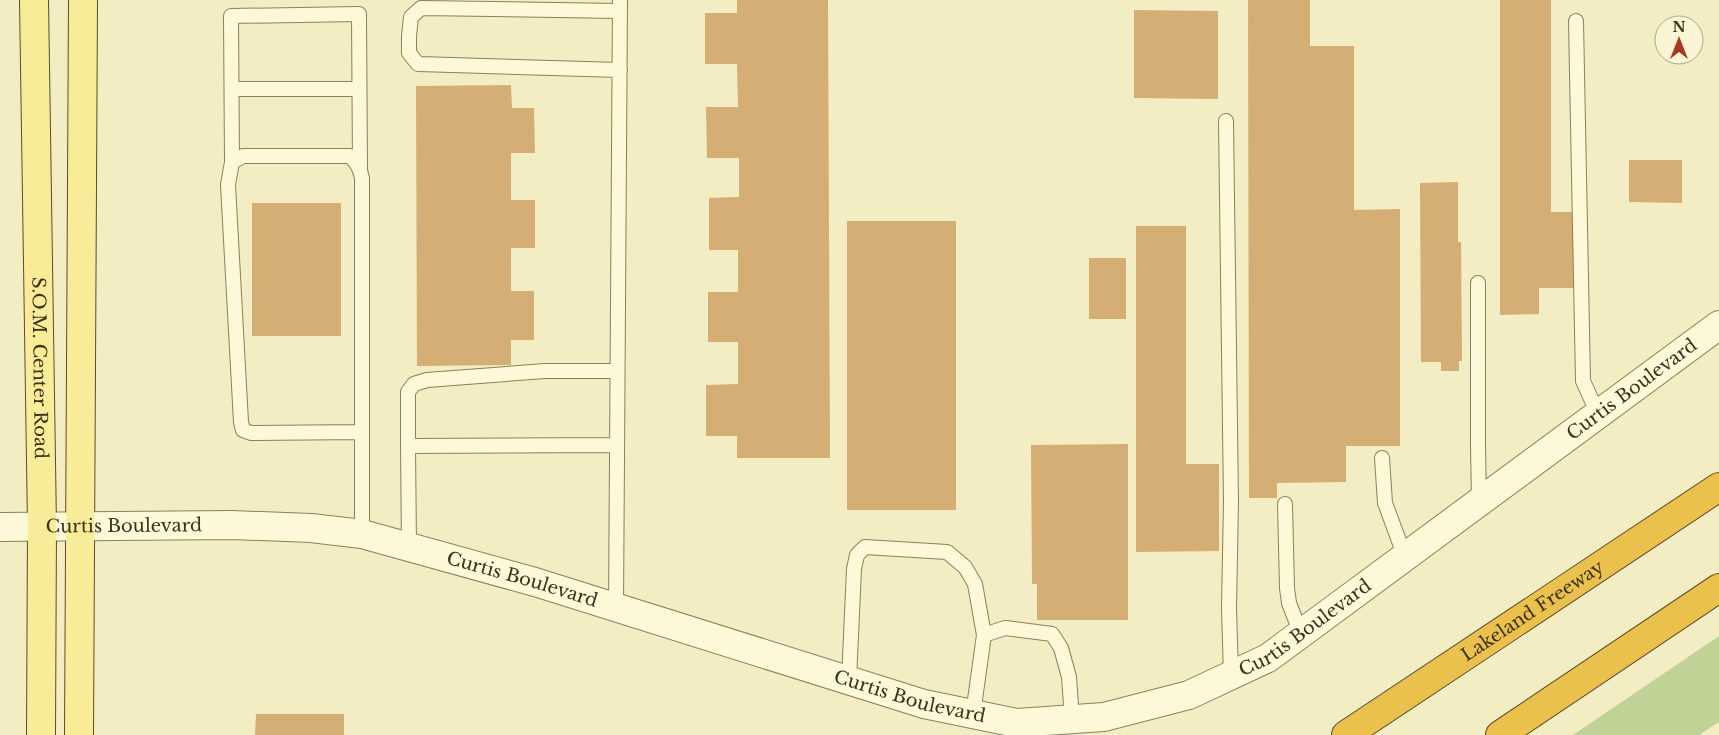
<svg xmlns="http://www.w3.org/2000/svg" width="1719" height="735" font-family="'Libre Baskerville',serif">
<rect width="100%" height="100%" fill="#f2edc3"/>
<path fill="#c0d295" d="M1719,636V722L1699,735H1573Z"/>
<path fill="#d4ae75" d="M737,0H828L830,458H737V436H706V385L738,384V342H708V292H738V250H709V198L739,197V158H707L706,107H738L737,64H705V13H737Z
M1248,0H1310V46H1354V210L1400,209V446H1346V482L1277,483V498H1249Z
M1500,0H1551V212H1574V288H1539V314L1500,315Z
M1134,10L1218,11V99L1134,98Z
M511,85L512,108H534L535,153H511V200H535V248H511V291H534V340H511V365L417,366L416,86Z
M1629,160H1682V203L1629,202Z
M1458,182V242H1461L1462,361H1459V371H1441V362H1421L1420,183Z
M252,203H341V336H252Z
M847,221H956V510H847Z
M1136,226H1186V464H1219V551L1136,552Z
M1089,258H1126V319H1089Z
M1128,444V620H1037V584H1032L1031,445Z
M256,714H344V735H255Z"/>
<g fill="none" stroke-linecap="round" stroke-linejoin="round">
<defs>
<path id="service" d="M1576,21L1583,381L1598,414
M620,70L418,64L409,53V36L411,17L421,8L620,11
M232,89H359
M1226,121L1231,502L1229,608L1231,675
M232,162L231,16L359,14L360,169
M1478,283V446L1479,502
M408,446V392L414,384L427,380L545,371H617
M1382,458L1385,503L1405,557
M1285,504L1287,588L1289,603L1301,634
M362,534V178C360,168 357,163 350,156H243L232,162L228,185L241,422L243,430L251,433L362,432
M409,546L408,446L617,445
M616,608L620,0
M984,635L1005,628L1052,634L1061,648L1069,677L1072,719
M849,680L854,569L857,555L865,547L947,552L965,567L975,584L984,635L973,714"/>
<g id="tertiary">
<path id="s1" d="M0,527L232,525L311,528L362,534L535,582L924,704L1016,723L1104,717L1189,695L1268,658L1719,325"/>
</g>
<g id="primary">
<path id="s2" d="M34,0L42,527L41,735"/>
<path d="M79,735L83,0"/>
</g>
<g id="motorway">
<path id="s3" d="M1346,735L1719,487"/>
<path d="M1500,735L1719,588"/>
</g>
</defs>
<use href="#service" stroke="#8f7f58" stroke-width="16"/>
<use href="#tertiary" stroke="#8f7f58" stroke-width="30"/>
<use href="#primary" stroke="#5c4b2c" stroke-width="30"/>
<use href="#motorway" stroke="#5c4b2c" stroke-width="30"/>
<use href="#service" stroke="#fcf8d8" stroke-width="14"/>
<use href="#tertiary" stroke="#fcf8d8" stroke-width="28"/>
<use href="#primary" stroke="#f9ec98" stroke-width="28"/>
<use href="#motorway" stroke="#eac14c" stroke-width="28"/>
</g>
<g text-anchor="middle" stroke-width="4.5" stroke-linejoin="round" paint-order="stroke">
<g font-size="18" fill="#3d331d" stroke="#f9f5d4">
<text dy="6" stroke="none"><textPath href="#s2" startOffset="368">S.O.M. Center Road</textPath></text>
<text dy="6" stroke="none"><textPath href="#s1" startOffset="1759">Curtis Boulevard</textPath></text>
<text dy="6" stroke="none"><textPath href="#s1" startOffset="124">Curtis Boulevard</textPath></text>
<text dy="6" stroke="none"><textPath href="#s1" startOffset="529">Curtis Boulevard</textPath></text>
<text dy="6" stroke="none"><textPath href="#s3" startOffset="224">Lakeland Freeway</textPath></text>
<text dy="6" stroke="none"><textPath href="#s1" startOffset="1354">Curtis Boulevard</textPath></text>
<text dy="6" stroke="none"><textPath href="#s1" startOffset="934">Curtis Boulevard</textPath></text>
</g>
</g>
<g transform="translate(1679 40)"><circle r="24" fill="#f9f5d4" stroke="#aea78b"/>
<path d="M0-4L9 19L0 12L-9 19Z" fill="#a43821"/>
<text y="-8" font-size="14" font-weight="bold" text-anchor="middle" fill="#3d331d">N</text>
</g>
</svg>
